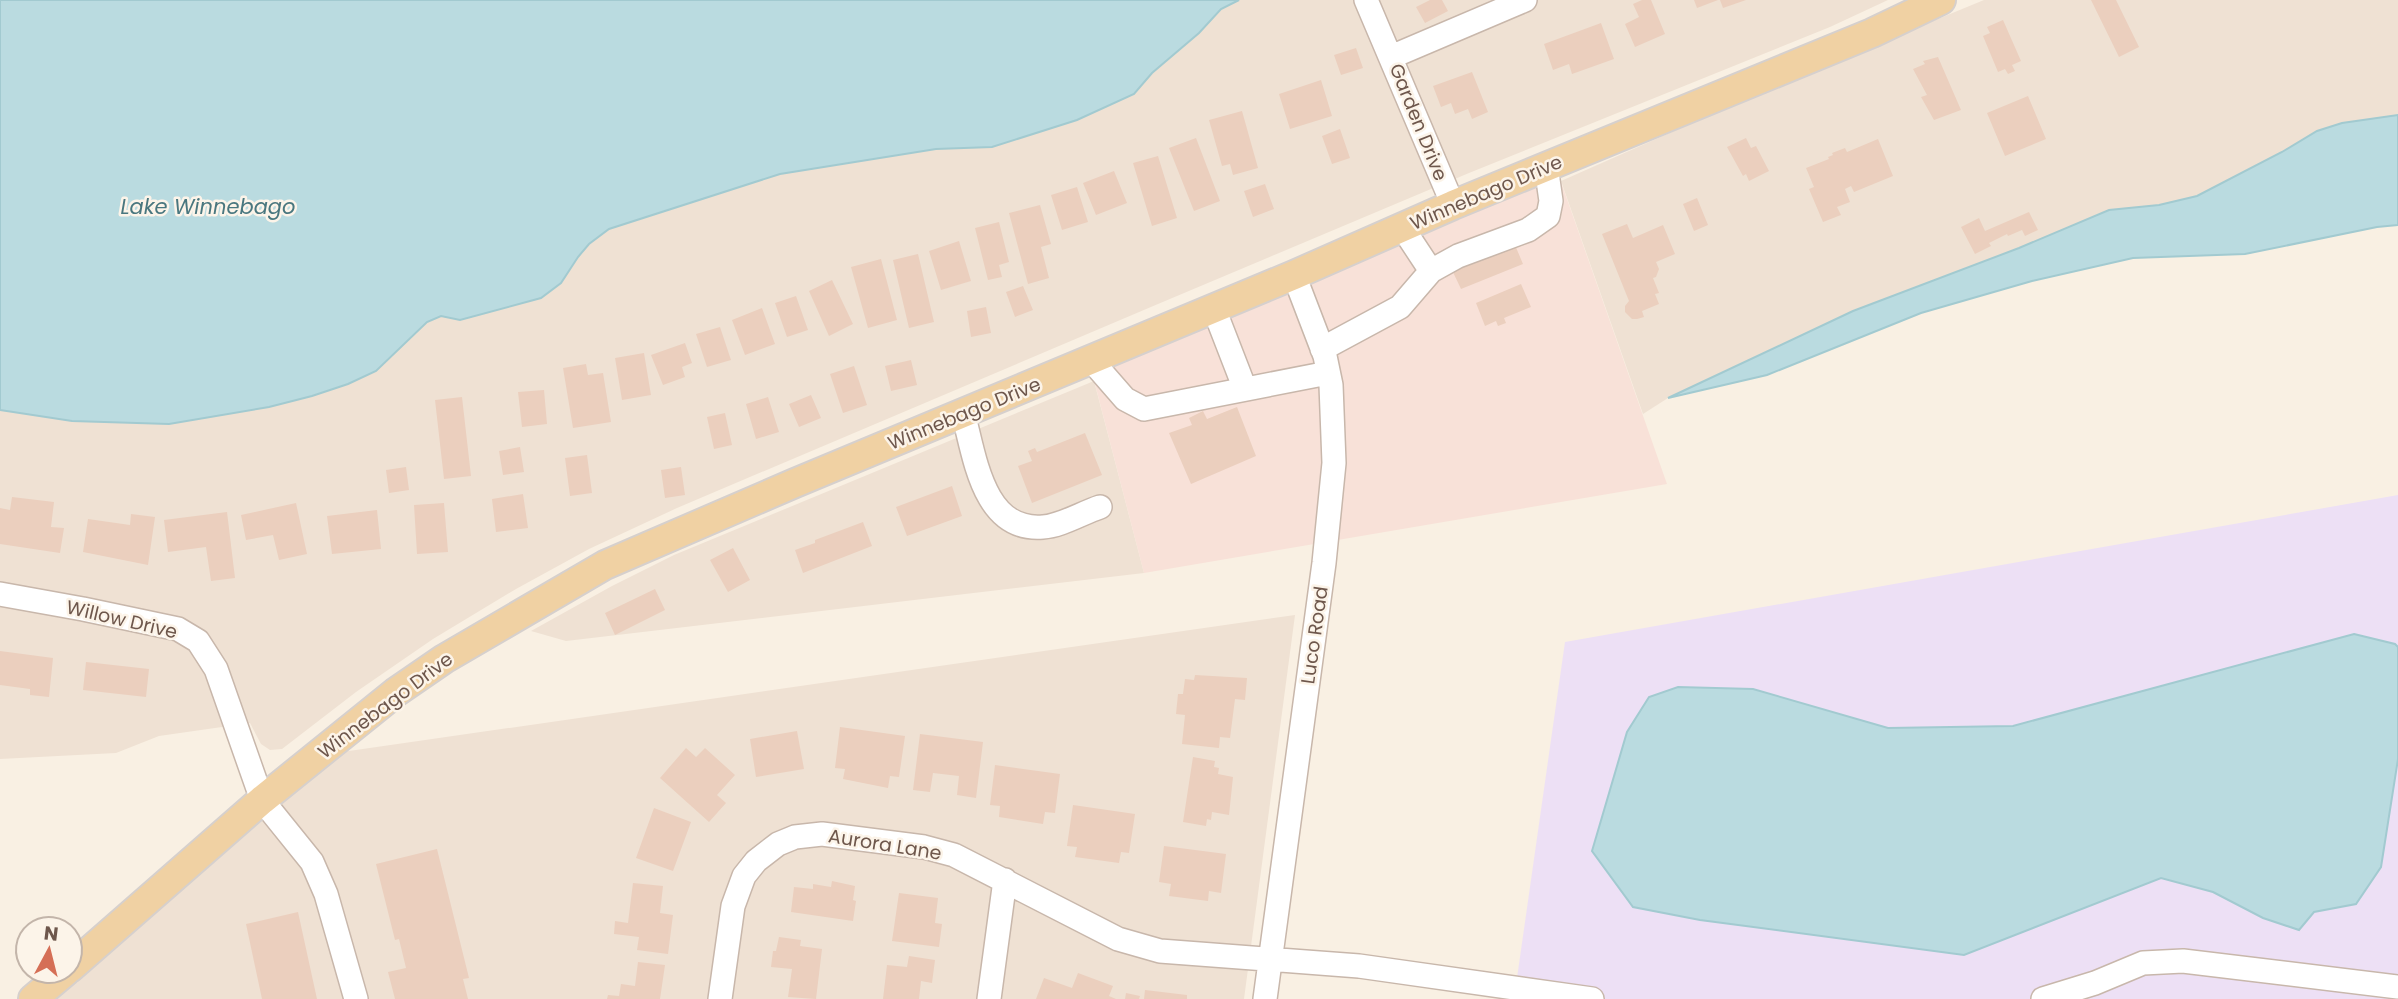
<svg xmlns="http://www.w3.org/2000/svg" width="2398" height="999" font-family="Poppins,sans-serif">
<rect width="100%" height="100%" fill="#f9f0e3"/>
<path fill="#efe1d3" d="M1239,0H1888L1830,27L1469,173L1158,304L677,508L589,549L516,589L433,639L356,692L282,749L270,750L261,744L250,723L159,736L116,753L0,759V410L72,421L169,424L269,407L312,396L348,384L376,371L427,322L442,316L460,320L541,298L561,283L578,257L589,244L609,229L780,174L936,149L992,147L1077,120L1134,94L1152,73L1199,33L1221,9Z
M1984,0H2398V115L2342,123L2317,131L2282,152L2197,196L2159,205L2109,210L2019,248L1853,311L1668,398L1643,414L1561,181L1785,82Z
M1094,381L1144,573L566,641L531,631L612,586L674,555Z
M1295,615L1244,999H56L342,752Z"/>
<path fill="#f8e1d8" d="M1554,162L1667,484L1144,573L1089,361Z"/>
<path fill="#ede0f5" d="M2398,495V999H1514L1565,642Z"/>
<path fill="#badbe0" stroke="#a2cad0" stroke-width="2" d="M0,0H1239L1221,9L1199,33L1152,73L1134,94L1077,120L992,147L936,149L780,174L609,229L589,244L578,257L561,283L541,298L460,320L441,316L427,322L376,371L348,384L312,396L269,407L169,424L72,421L0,410Z
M2398,115V225L2377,227L2245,254L2133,258L2032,281L1921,313L1767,375L1668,398L1853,311L2019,248L2109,210L2159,205L2197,196L2282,152L2317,131L2342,123Z
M2354,634L2395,644L2398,647V759L2381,867L2356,904L2314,912L2299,930L2263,918L2213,892L2161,878L1964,955L1700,920L1633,907L1592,851L1627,732L1649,697L1678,687L1753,689L1888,728L2013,726Z"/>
<path fill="#ebcfbe" d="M1430,0H1442L1448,11L1425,23L1416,7Z
M1642,0H1651L1665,34L1635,47L1625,24L1639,17L1633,4Z
M1694,0H1718L1697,8Z
M1720,0H1746L1723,8Z
M2091,0H2116L2139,47L2119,57Z
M2003,20L2021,61L2012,65L2015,71L2008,74L2005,69L1998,72L1983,36L1990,33L1987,27Z
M1601,23L1614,59L1572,74L1569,64L1553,70L1544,44Z
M1356,48L1363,68L1341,75L1334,55Z
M1938,57L1961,110L1934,120L1921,97L1927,95L1913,69L1925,64L1923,61Z
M1472,72L1488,112L1472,119L1468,109L1455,114L1451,103L1441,107L1433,86Z
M1321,80L1332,116L1290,129L1279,94Z
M2028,96L2046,139L2005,156L1987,113Z
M1242,111L1258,168L1233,175L1230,164L1222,166L1209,120Z
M1340,129L1350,158L1332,164L1322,136Z
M1196,138L1220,201L1194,211L1169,148Z
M1746,138L1751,148L1756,146L1769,171L1749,181L1746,174L1743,176L1727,147Z
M1878,139L1893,176L1854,192L1851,186L1845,189L1850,202L1837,207L1841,215L1823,222L1809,189L1814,187L1806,168L1829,159L1828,157L1833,155L1832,153L1845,148L1847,152Z
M1158,156L1177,218L1152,226L1133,163Z
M1114,171L1127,203L1096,215L1083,183Z
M1265,184L1274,209L1253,217L1244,191Z
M1077,187L1088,222L1062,230L1051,195Z
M1697,198L1708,225L1694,231L1683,204Z
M1040,205L1051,244L1041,247L1049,278L1028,284L1009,213Z
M2029,212L2038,230L2025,236L2022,230L2008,236L2007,234L1989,243L1991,246L1975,254L1961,227L1979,218L1985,231Z
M999,222L1009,262L999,265L1002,277L988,280L975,228Z
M1627,224L1633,238L1663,225L1675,254L1656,262L1659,269L1656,277L1653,278L1659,293L1655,294L1659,304L1642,311L1644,317L1637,319H1632L1625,312V306L1629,301L1602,234Z
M959,241L971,281L941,290L929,251Z
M1515,245L1523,264L1461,289L1452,270Z
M918,254L934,322L909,328L893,260Z
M881,259L897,320L868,328L851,267Z
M832,280L853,324L829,336L809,291Z
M1521,284L1531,307L1504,318L1506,323L1498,326L1496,321L1485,326L1476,303Z
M1023,286L1033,310L1015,317L1006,292Z
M796,296L808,330L787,337L775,303Z
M986,307L991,333L971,337L967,311Z
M762,308L775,344L745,355L732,320Z
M720,327L731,360L707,367L696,334Z
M685,343L692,363L682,367L685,377L663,385L651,355Z
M644,353L651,395L622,400L615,358Z
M911,360L917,385L891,391L885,366Z
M586,364L588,375L603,373L611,422L573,428L563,368Z
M854,366L867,405L843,413L830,374Z
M544,390L547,424L522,427L518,392Z
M811,395L821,418L799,427L789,404Z
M462,397L471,476L444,479L435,400Z
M768,397L779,432L756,439L746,404Z
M1237,407L1256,456L1191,484L1169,433L1192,425L1189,418L1203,411L1207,419Z
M725,413L732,445L714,449L707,417Z
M1085,433L1102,475L1032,503L1018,466L1032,461L1028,451L1035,448L1037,452Z
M520,447L524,472L503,475L499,451Z
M587,455L592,493L570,496L565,458Z
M406,467L409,490L389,493L386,470Z
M681,467L685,495L665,498L661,470Z
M952,486L962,516L907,536L896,507Z
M523,494L528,528L496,532L492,499Z
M12,497L54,502L51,527L64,528L60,553L0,544V508L10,510Z
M296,503L307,554L279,560L273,535L246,540L241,515Z
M444,503L448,552L417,554L414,505Z
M377,510L381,549L332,554L327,516Z
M227,512L235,578L211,581L206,547L168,552L164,520Z
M131,514L155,517L148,565L83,552L88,519L130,525Z
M863,522L872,546L803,573L795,550L815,543V540Z
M733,548L750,580L728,592L710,560Z
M655,589L665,610L615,635L605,613Z
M0,651L53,658L49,697L30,695V689L0,685Z
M86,662L149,669L146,697L83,690Z
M1195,675L1247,678L1245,700L1235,699L1230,738L1220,737L1219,748L1182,744L1185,715L1176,714L1178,694H1183L1185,679L1194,680Z
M840,727L905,736L899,777L890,776L888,788L843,779L845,769L835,768Z
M797,731L804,769L756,777L750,739Z
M920,734L983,742L976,798L957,795L959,776L933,773L930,792L913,790Z
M686,748L696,757L705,748L735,775L717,795L726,803L709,822L660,778Z
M1193,757L1215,761L1214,767L1219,768L1218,774L1233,777L1229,815L1212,812L1211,820L1207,819L1206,826L1183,822Z
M995,765L1060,774L1055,813L1045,812L1043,824L999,817L1000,806L990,805Z
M1073,805L1135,814L1129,853L1121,852L1119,863L1075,857L1077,847L1067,846Z
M654,808L691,822L673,871L636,858Z
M1164,846L1226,854L1221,893L1209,891L1208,901L1169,896L1171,884L1159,882Z
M437,849L469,978L463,979L468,999H395L388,972L406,968L399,939L395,940L376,864Z
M832,881L855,886L853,900L856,901L853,921L791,912L794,887L813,889V884L831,887Z
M633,883L663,886L660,913L673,915L668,954L637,950L639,937L614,934L615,921L628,923Z
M899,893L938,898L935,923L942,924L939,947L892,941Z
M298,912L317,999H262L246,924Z
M779,937L801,940L800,946L822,949L816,999L788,997L792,969L771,967L773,951H776Z
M909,956L935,960L932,983L921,981L919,999H883L887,965L907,967Z
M638,962L665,965L660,999H607L608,995L619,996L621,984L635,986Z
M1078,973L1113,986L1109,996L1116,999H1036L1044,978L1072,988Z
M1145,990L1187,995V999H1144Z
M1126,993L1140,996L1139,999H1125Z"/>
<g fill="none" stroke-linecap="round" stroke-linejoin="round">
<defs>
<path id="minor" d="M1366,0L1453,205
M1391,57L1525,0
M1402,227L1431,271
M1214,309L1245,389
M1322,349L1400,307L1431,271L1458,256L1528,230L1548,216L1551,201L1546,166
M1091,360L1125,399L1144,409L1328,373
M963,413C975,457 983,532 1043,527C1061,526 1082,513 1100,507
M0,594L83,609L178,629L198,641L216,669L262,800L312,862L326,894L356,999
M720,999L733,906L744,876L756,861L778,844L795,837L822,834L924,847L954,855L1118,939L1160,951L1359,966L1592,999
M989,999L1005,880
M1265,999L1324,563L1334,463L1331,385L1325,356L1294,275
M2043,999L2095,983L2143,963L2183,961L2398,987"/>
<path id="major" d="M70,968L262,800L396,692L444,659L605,565L795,483L1294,275L1453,205L1872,33L1941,0
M33,999L66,971"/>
</defs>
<use href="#minor" stroke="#c8b7ab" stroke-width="26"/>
<use href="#major" stroke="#d6d0cd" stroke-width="32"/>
<use href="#minor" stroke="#fff" stroke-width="23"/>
<use href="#major" stroke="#f0d1a3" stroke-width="28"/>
</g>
<g text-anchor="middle" stroke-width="5" stroke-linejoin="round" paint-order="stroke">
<g font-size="19" fill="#6e574c" stroke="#fcf4e9">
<text transform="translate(1419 122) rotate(68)" y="7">Garden Drive</text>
<text transform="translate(1486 192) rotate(-23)" y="7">Winnebago Drive</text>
<text transform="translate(964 413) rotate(-22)" y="7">Winnebago Drive</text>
<text transform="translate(122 619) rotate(13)" y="7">Willow Drive</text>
<text transform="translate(1314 635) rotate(-82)" y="7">Luco Road</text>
<text transform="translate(385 705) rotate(-37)" y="7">Winnebago Drive</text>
<text transform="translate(885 844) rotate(9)" y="7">Aurora Lane</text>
</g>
<g font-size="21" font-style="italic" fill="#49777f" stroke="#fcf4e9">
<text x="208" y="214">Lake Winnebago</text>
</g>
</g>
<g transform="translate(49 950) rotate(7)"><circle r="33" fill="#fcf4e9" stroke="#c3b5aa" stroke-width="2"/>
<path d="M0-5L12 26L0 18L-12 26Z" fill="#d56f56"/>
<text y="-10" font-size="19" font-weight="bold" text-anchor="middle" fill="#6e574c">N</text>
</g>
</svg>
